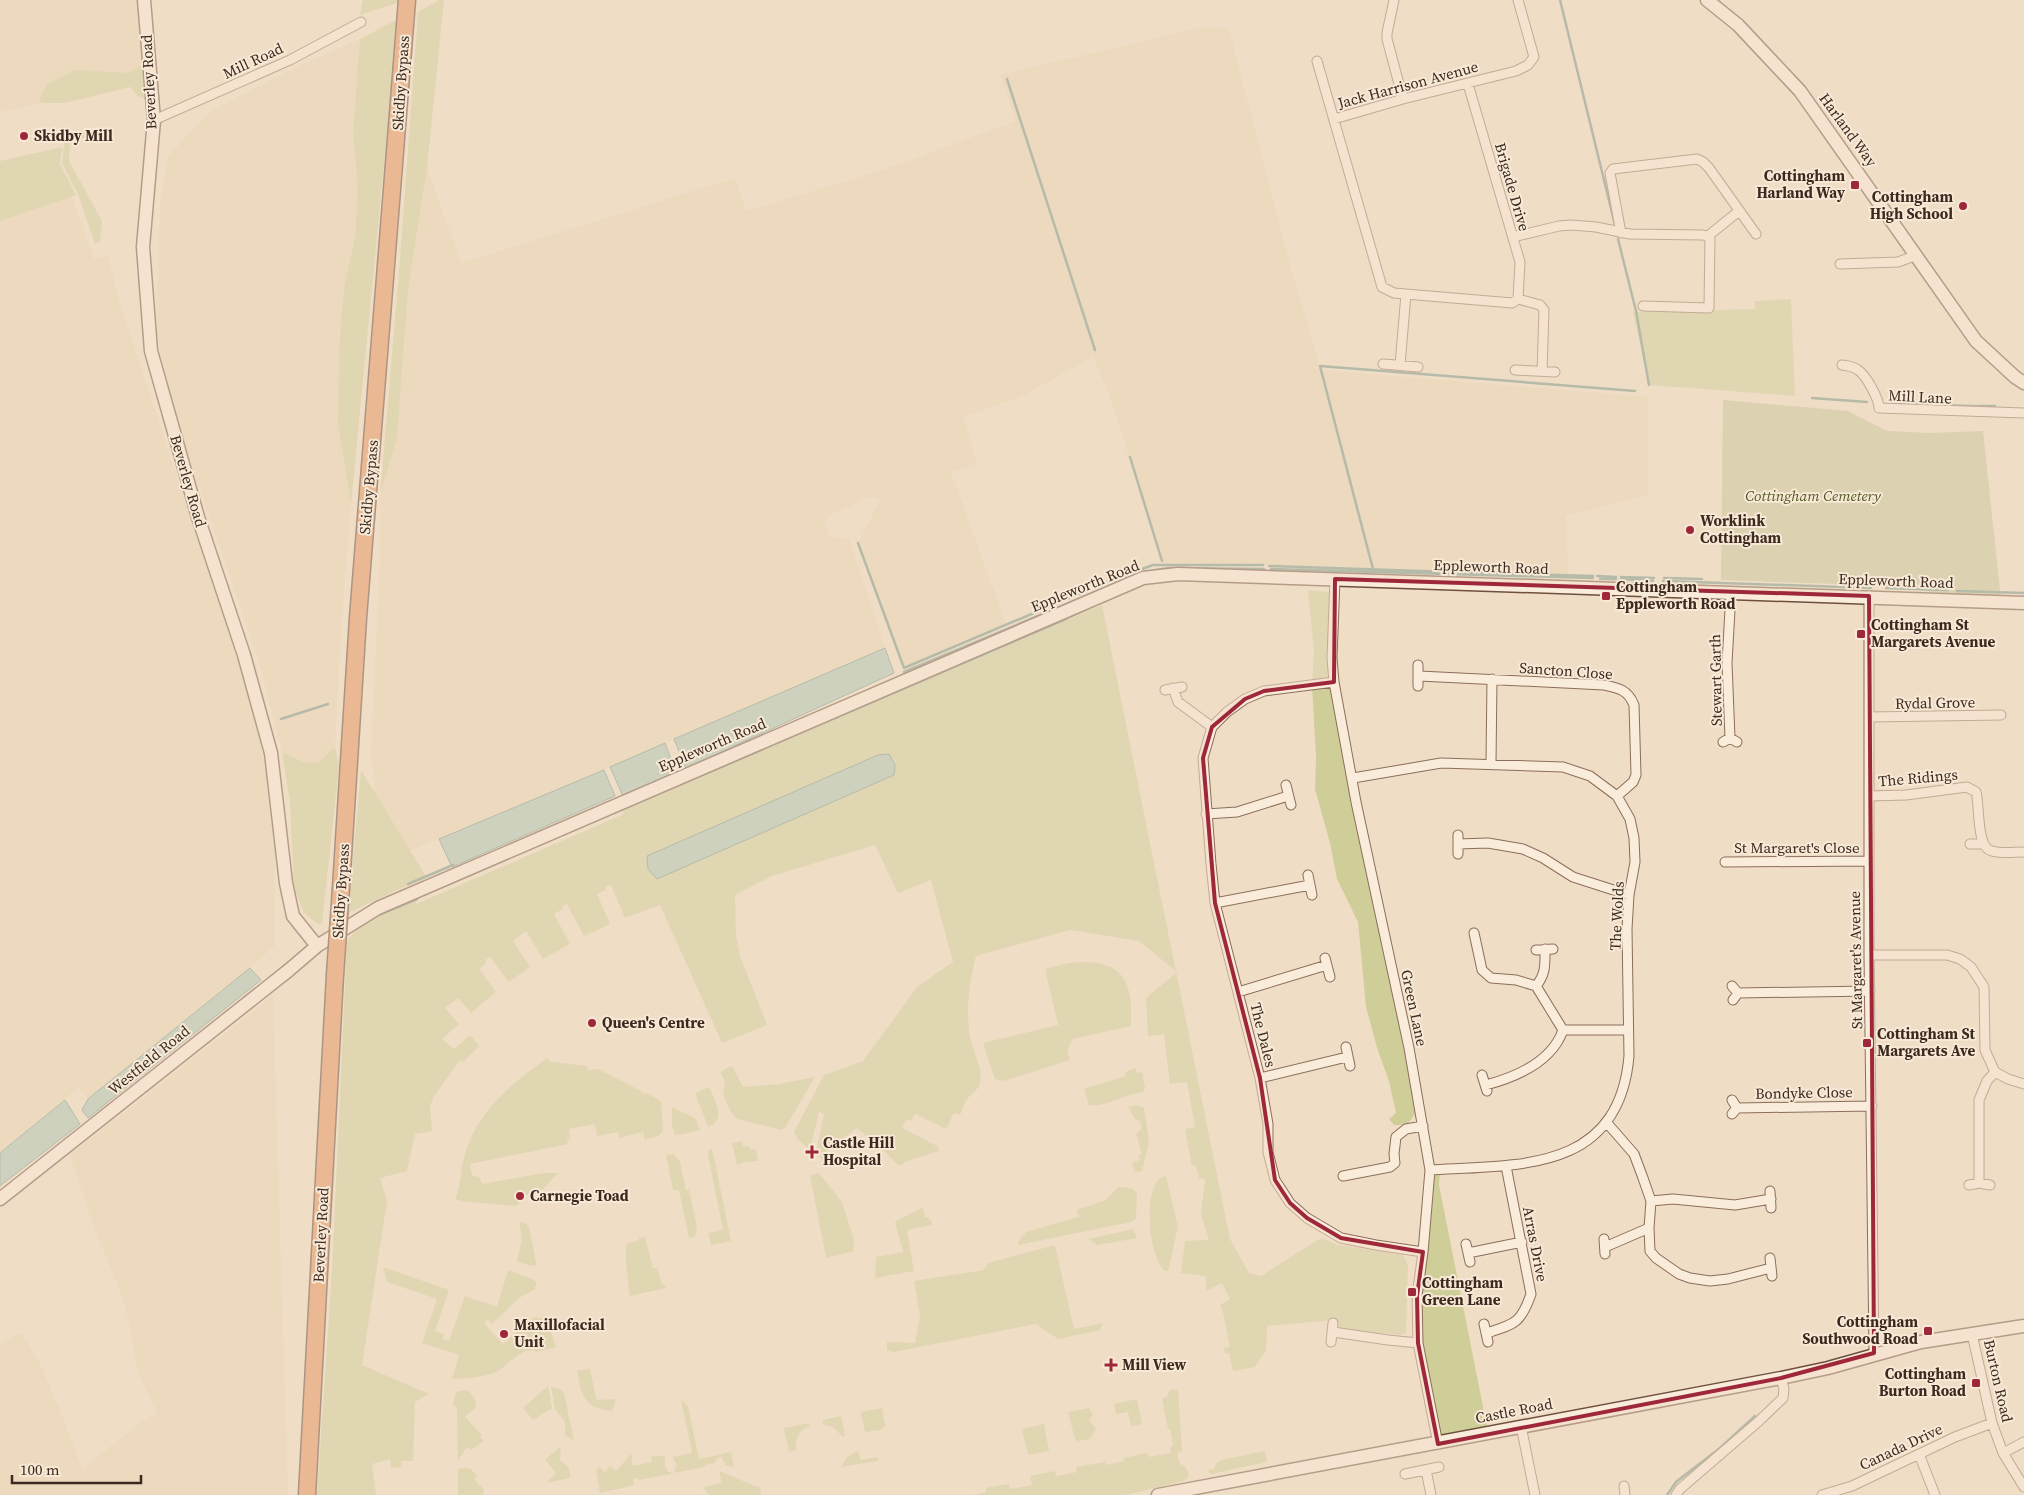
<svg xmlns="http://www.w3.org/2000/svg" width="2024" height="1495" font-family="'Source Serif 4',serif">
<rect width="100%" height="100%" fill="#f0ddc6"/>
<path fill="#e6d6b3" d="M0,0H137L144,80L0,112Z
M1203,27L1229,29L1289,261L1321,370L1648,397V495L1566,516L1568,575L1263,565H1163L1111,400L1093,357L1020,397L963,417L977,463L951,472L1006,624L904,668L858,543L881,498L869,497L830,515L824,521L829,537L849,539L885,648L604,770L409,851L375,796L371,752L380,557V495L397,438L408,290L427,167L461,263L735,178L747,211L883,170L1016,121L1000,75Z
M360,39L353,130L358,192L355,237L344,288L339,348L338,424L351,504L341,629L335,747L318,763L304,762L282,752L259,662L184,443L165,376L156,330L160,207L168,156L212,110L301,65Z
M72,196L94,259L108,255L119,300L188,511L192,517L254,710L265,766L275,853L274,946L250,968L88,1099L79,1087L0,1153V221Z
M273,996L288,1495H0V1343L20,1333L30,1347L40,1364L63,1417L82,1469L141,1422L157,1413L137,1370L127,1314L121,1294L92,1222L72,1162L71,1154Z"/>
<path fill="#cfce99" d="M363,0H403V1L360,15Z
M439,0H444L427,167L408,290L397,438L380,495L400,260L418,12Z
M398,19L351,504L338,424L339,348L344,288L355,237L358,192L353,130L360,39Z
M142,65L146,99L137,96L131,87L65,103H42L39,99L48,84L75,70L129,73Z
M84,131L90,132L83,138L70,142L69,161L102,221L100,241L95,244L78,194L62,163L65,134Z
M62,147L60,164L76,195L0,221V161Z
M1791,299L1795,396L1649,385L1633,312L1755,309V301Z
M1308,590L1335,593L1332,658L1420,1105L1411,1120L1406,1125H1394L1389,1119L1396,1113L1389,1081L1378,1051L1366,1007L1358,922L1337,879L1330,843L1315,789L1316,757L1312,686L1314,651Z
M1102,605L1230,1239L1249,1273L1261,1276L1321,1238L1339,1245L1403,1255L1408,1265L1406,1333L1401,1335L1341,1329L1334,1320L1267,1326L1266,1350L1255,1367L1233,1371L1229,1353L1225,1354L1224,1348L1230,1347L1223,1312L1220,1305L1230,1299L1222,1283L1206,1291V1276L1181,1273L1185,1241L1209,1240L1201,1215L1205,1180L1199,1178L1196,1165L1192,1166L1185,1129L1195,1127L1187,1082L1170,1084L1164,1034L1148,1036L1146,998L1177,972L1139,941L1070,930L976,956C969,983 965,1013 971,1041C974,1055 983,1068 980,1083C978,1091 970,1094 966,1101C963,1105 962,1111 960,1115L954,1113L946,1129L915,1114L911,1121L907,1119L902,1128L937,1146L939,1151L907,1161L899,1166L881,1148L857,1128L824,1153L829,1158L824,1162L816,1153L824,1114L819,1112L810,1149L800,1142L794,1132L824,1075L863,1061L917,987L953,962L931,880L898,893L875,845L772,876L735,895L736,936L740,956L767,1025L722,1043L660,905L625,918L611,885L605,887L606,890L597,894L610,924L584,936L567,904L562,906L563,909L554,914L570,944L543,959L526,931L513,941L530,967L509,982L490,957L485,960L486,963L479,969L496,992L471,1013L458,998L445,1008L459,1024L442,1039L454,1049L470,1035L479,1046L463,1062L460,1060L434,1096L430,1106L432,1131L415,1134L407,1171L380,1178L387,1201L362,1365L429,1394L415,1402L413,1461H401V1467L391,1468L390,1459L372,1464L376,1495H317L332,1271L347,940L367,920L416,898V904L624,814L622,810Z
M335,747L339,766L322,924H318L304,913L294,888L290,803L282,752L303,762L318,763Z
M361,770L427,878L395,891L348,913Z
M1084,962C1127,962 1133,988 1131,1026L1073,1039C1068,1047 1066,1052 1070,1060L1004,1081L995,1079L983,1043L1058,1025L1045,969L1068,963Z
M547,1058L551,1062L588,1066L587,1070L598,1069L639,1090L643,1094L646,1093L661,1101L663,1131L659,1135L645,1140L643,1132L619,1138L618,1132L597,1136L595,1124L569,1129L570,1140H567L568,1144L470,1164L472,1175L480,1178L482,1184L544,1173H558L543,1189L537,1193L527,1195L516,1206L461,1201L455,1199C462,1184 460,1167 466,1151C479,1109 513,1083 547,1058Z
M732,1066L743,1087L779,1084L815,1077L785,1128L781,1130L737,1119L730,1110L723,1095L725,1082L720,1072Z
M1136,1068L1137,1073L1142,1072L1145,1088L1143,1092C1126,1094 1107,1107 1089,1105L1084,1089L1126,1076L1125,1072Z
M709,1087C715,1100 727,1120 708,1127L695,1093Z
M1137,1105L1144,1108L1149,1141L1142,1171L1135,1172L1132,1163L1140,1160L1138,1155L1142,1154L1136,1134L1142,1128L1140,1121L1134,1118L1129,1107Z
M672,1107L695,1118L700,1130L684,1134L675,1135L672,1126Z
M743,1141L742,1146L750,1147V1150L756,1149L758,1161L744,1162L737,1165L732,1143Z
M712,1148L731,1241L711,1245L708,1233L723,1230L708,1155V1151Z
M674,1154L680,1162L686,1190H689L697,1228L695,1237L689,1238L679,1190H673L666,1155Z
M1430,1170H1440L1439,1185L1488,1432L1438,1444L1418,1343Z
M819,1173L842,1202L854,1240L853,1251L826,1258L810,1175Z
M1166,1176L1178,1227L1168,1271H1165C1150,1257 1146,1209 1153,1190C1154,1186 1157,1182 1159,1179Z
M1122,1187L1133,1189L1137,1194L1136,1218L1131,1222L1018,1245V1242L1026,1232L1079,1217L1077,1210L1106,1200L1117,1188Z
M923,1207L925,1217H929V1220L932,1221V1225L907,1230L914,1271L875,1278L876,1257L903,1252L895,1222Z
M519,1222H524L529,1227L536,1262V1265L533,1266L517,1262L522,1238Z
M1133,1229L1137,1238L1097,1245L1089,1239Z
M645,1237L653,1268H657L662,1285H665L666,1288L630,1296L626,1265V1244L639,1240V1238Z
M1055,1245L1074,1329L1103,1323L1100,1330L1058,1339L1036,1324L894,1352L887,1350V1342L915,1343L920,1316L914,1281L984,1270L988,1263Z
M383,1267L449,1290L435,1331L444,1334L442,1339L449,1341L465,1296L497,1307L508,1270L533,1279L537,1283L534,1290L519,1298L492,1324L488,1320L484,1323L503,1344L534,1317L546,1319L556,1347L537,1352L533,1350C518,1350 509,1365 496,1372C482,1378 467,1378 452,1379L459,1355L422,1343L437,1299L387,1282Z
M590,1368L596,1400L616,1399L612,1411C583,1408 582,1396 577,1371Z
M548,1386L552,1408L533,1420L523,1408Z
M551,1386L562,1390L564,1393L574,1441L565,1435V1422L555,1409Z
M1178,1389L1182,1451L1177,1454L1180,1464L1185,1466L1189,1474L1187,1478L1183,1481L1126,1495H974L986,1492V1488L1009,1484L1010,1489L1032,1485L1030,1476L1055,1471L1056,1476L1077,1472L1076,1467L1105,1462L1106,1465L1124,1461V1458L1147,1453L1149,1457L1171,1453L1170,1447L1173,1446L1170,1429H1168L1162,1398L1167,1397L1170,1390Z
M466,1390C473,1393 476,1400 476,1407L465,1417L482,1435L480,1437L484,1441L471,1450L467,1447L458,1461L457,1407L453,1406L456,1392Z
M1137,1399L1142,1424L1131,1426L1128,1412L1116,1414L1114,1404Z
M681,1400L688,1406L699,1459L731,1452L734,1468L725,1465L722,1457L717,1458L715,1463L705,1465V1467L674,1473L675,1467L677,1466L673,1457L692,1453Z
M882,1408L885,1426L880,1430L865,1432L861,1412Z
M1089,1408L1093,1414L1089,1421L1096,1429L1090,1439L1077,1441L1074,1436L1068,1412Z
M841,1416L845,1436L843,1437L834,1428L823,1424V1420Z
M809,1423L810,1427C798,1429 796,1439 796,1450L789,1452L784,1428Z
M1044,1424L1049,1451L1028,1455L1022,1429Z
M561,1446L560,1460L569,1468L570,1478L546,1483L556,1473L545,1460Z
M858,1451L861,1460L877,1457L878,1461L841,1467L847,1457Z
M1265,1451L1267,1462L1211,1474L1207,1470L1214,1469L1216,1464L1221,1460Z
M631,1454L633,1460H631L633,1466L652,1462L651,1456H665V1469L667,1468L668,1472H671V1474L639,1480V1478L633,1479L634,1485L600,1493L596,1470L600,1467L605,1472L610,1466L616,1471Z
M466,1468L471,1469L477,1476L474,1479L484,1490L483,1495H458V1469Z
M719,1471L760,1488L761,1495H709L703,1487L722,1483Z"/>
<path fill="#c4c398" d="M1723,400L1848,411L1887,431L1930,433L1983,431L2001,600L1873,585L1721,580Z"/>
<path fill="#a7c3b7" stroke="#6d9384" d="M885,648L894,673L686,768L674,739Z
M665,743L676,773L623,796L610,767Z
M889,754L895,765L894,775L657,879L648,869L647,856L878,755Z
M604,770L615,796L452,867L439,839Z
M250,968L261,980L88,1118L82,1110L88,1099Z
M65,1100L80,1124L0,1186V1153Z"/>
<g fill="none" stroke-linecap="round" stroke-linejoin="round">
<path stroke="#6d9384" stroke-width="2.5" d="M1560,0L1615,225
M1007,79L1095,350
M1618,239L1636,311L1649,385
M1812,398L1867,402
M1899,404H1927
M1932,405L1972,406
M1974,406H1995
M1130,457L1162,561
M858,543L904,668L1088,590
M1269,566L1483,573
M1271,569L1593,578
M1373,569L1320,366L1635,391
M1150,571L1169,568L1264,569
M1487,573L1593,576
M1597,576L1616,577
M1621,577L1654,578
M1664,578L1702,579
M1600,579H1616
M1621,579L1653,581
M1663,581L1871,588
M1096,586L1153,565H1263
M1886,588L1948,590
M1957,591L2024,593
M1065,619L1089,608
M904,672L1117,583
M281,719L328,704
M408,884L453,865
M416,898L1066,619
M376,916L417,899
M1667,1495L1676,1482L1720,1448L1755,1416"/>
<defs>
<path id="street" d="M1394,0L1387,33V39L1403,99
M1317,61L1382,287L1394,293L1512,303L1518,299
M1468,84L1520,262L1518,299
M1334,119L1403,99L1516,71L1528,65L1534,57L1518,0
M154,120L290,60L361,22
M1621,233L1610,173L1613,169L1697,159L1703,162L1709,168L1756,234
M1708,236L1739,211
M1513,237L1559,226L1571,225L1596,227L1630,234L1703,235L1710,237L1709,308L1643,306
M1840,264L1898,262L1917,255
M1518,299L1540,305L1544,310L1542,371
M1383,364L1418,367
M1400,365L1406,294
M1842,365C1848,366 1853,366 1858,370C1866,375 1879,399 1879,408L2024,413
M1515,370L1555,372
M1335,579L1332,658L1334,682L1356,802L1409,1048L1430,1170L1423,1252L1417,1296L1418,1343L1438,1444
M1869,596V955L1874,1353
M1419,676L1604,685C1619,688 1628,690 1634,705L1636,775L1633,782L1617,796
M1334,682L1264,691L1245,699L1227,712L1212,727L1203,758L1211,864L1215,903L1260,1078L1268,1124V1152L1275,1180L1290,1203L1307,1218L1341,1238L1376,1245L1423,1252
M1418,686V665
M1173,688L1178,702L1212,727
M1165,690L1182,687
M1869,717L2001,715
M1730,738L1727,663L1731,592
M1723,742L1730,738L1737,742
M1491,763L1492,679
M1353,778L1441,763L1563,767L1590,776L1617,796L1630,819L1634,838L1635,862L1629,895L1627,929L1629,1056C1619,1172 1520,1165 1430,1170
M1286,785L1291,805
M1869,796L1906,795L1967,787L1976,792C1980,806 1976,848 1992,851C2001,854 2014,852 2024,852
M1206,814L1237,812L1288,796
M1458,835V854
M1458,844L1488,843L1523,849L1543,858L1573,877L1629,895
M1970,844H1982
M1725,862L1869,861
M1308,875L1312,895
M1215,903L1310,885
M1474,933L1482,970L1491,978L1516,980L1536,986L1563,1030
M1536,950L1553,949
M1869,955H1947L1960,959L1971,967L1984,987L1985,1050L1995,1072L2008,1079L2024,1084
M1325,958L1330,977
M1536,986C1546,974 1545,964 1545,949
M1732,986L1738,993L1733,1000
M1238,992L1327,965
M1738,993L1870,991
M1346,1047L1350,1066
M1482,1075L1487,1091
M1260,1078L1347,1057
M1486,1085C1516,1077 1552,1062 1563,1030H1628
M1732,1100L1737,1108L1732,1114
M1737,1108L1872,1106
M1607,1123L1634,1154L1643,1178L1651,1201L1649,1228L1650,1251L1656,1258L1679,1274L1690,1278L1710,1281L1728,1279L1771,1268
M1343,1176L1390,1167L1395,1163L1394,1154L1396,1137L1406,1129L1423,1126
M1979,1183V1100L1987,1081L1995,1072
M1969,1185L1979,1183L1990,1185
M1770,1191L1771,1208
M1651,1201L1673,1199L1735,1205L1771,1199
M1604,1239L1605,1254
M1466,1244L1470,1262
M1605,1247L1649,1228
M1468,1253L1522,1242
M1770,1258L1772,1276
M1484,1324L1488,1342
M1333,1332L1388,1340L1418,1343
M1487,1333C1515,1324 1521,1323 1531,1294L1506,1166
M1972,1334L1992,1423L2003,1453L2024,1487
M1331,1342L1333,1323
M1521,1426L1535,1495
M2003,1453L2024,1442
M1919,1454L1935,1495
M1426,1470L1431,1495
M1405,1474L1439,1467
M1624,1486L1625,1495
M1676,1495L1680,1489L1759,1421L1783,1398L1784,1389L1781,1378
M1822,1495L1852,1486L1955,1437L1992,1423"/>
<path id="secondary" d="M144,0L154,120L143,247L151,351L198,517L244,655L271,753L286,883L293,916L317,946
M1707,0L1738,25L1800,91L1976,341L2015,377L2024,383
M0,1199L289,970L317,946L378,908L1143,578L1178,574L2024,603
M1158,1495L1781,1378L1828,1368L1921,1342L2024,1326"/>
<path id="highway" d="M341,888L358,618L407,0
M307,1495L335,975"/>
</defs>
<use href="#street" stroke="#8c6e5a" stroke-width="11"/>
<use href="#secondary" stroke="#6e4f3e" stroke-width="15"/>
<use href="#highway" stroke="#5a3d2f" stroke-width="19"/>
<use href="#street" stroke="#faecda" stroke-width="9"/>
<use href="#secondary" stroke="#faecda" stroke-width="12"/>
<use href="#highway" stroke="#e28f54" stroke-width="16"/>
<defs>
<path id="highway-bridge" d="M335,975L341,888"/>
</defs>
<use href="#highway-bridge" stroke="#5a3d2f" stroke-width="19" stroke-linecap="butt"/>
<use href="#highway-bridge" stroke="#e28f54" stroke-width="16"/>
</g>
<path d="M0 0H2024V1495H0ZM1335,579L1869,596L1874,1353L1781,1378L1438,1444L1418,1343L1417,1296L1423,1252L1341,1238L1307,1218L1290,1203L1275,1180L1260,1078L1215,903L1203,758L1212,727L1245,699L1264,691L1334,682Z" fill="#f0ddc6" fill-opacity=".55" fill-rule="evenodd"/>
<path fill="none" stroke="#9e283a" stroke-width="4" stroke-linejoin="round" d="M1335,579L1869,596L1874,1353L1781,1378L1438,1444L1418,1343L1417,1296L1423,1252L1341,1238L1307,1218L1290,1203L1275,1180L1260,1078L1215,903L1203,758L1212,727L1245,699L1264,691L1334,682Z"/>
<g fill="#9e283a" stroke="#f7e9d6" stroke-width="2">
<circle cx="24" cy="136" r="5"/>
<rect x="1850" y="180" width="10" height="10" rx="2.5"/>
<circle cx="1963" cy="206" r="5"/>
<circle cx="1690" cy="530" r="5"/>
<rect x="1601" y="591" width="10" height="10" rx="2.5"/>
<rect x="1856" y="629" width="10" height="10" rx="2.5"/>
<circle cx="592" cy="1023" r="5"/>
<rect x="1862" y="1038" width="10" height="10" rx="2.5"/>
<path d="M809.5 1144.5h5v5h5v5h-5v5h-5v-5h-5v-5h5z"/>
<circle cx="520" cy="1196" r="5"/>
<rect x="1407" y="1287" width="10" height="10" rx="2.5"/>
<rect x="1923" y="1326" width="10" height="10" rx="2.5"/>
<circle cx="504" cy="1334" r="5"/>
<path d="M1108.5 1357.5h5v5h5v5h-5v5h-5v-5h-5v-5h5z"/>
<rect x="1971" y="1378" width="10" height="10" rx="2.5"/>
</g>
<g text-anchor="middle" stroke-width="4" stroke-linejoin="round" paint-order="stroke">
<g font-size="15" fill="#3c291f" stroke="#f7e9d6">
<text transform="translate(253 61) rotate(-25)" y="5">Mill Road</text>
<text transform="translate(149 82) rotate(-93)" y="5">Beverley Road</text>
<text transform="translate(401 83) rotate(-86)" y="5">Skidby Bypass</text>
<text transform="translate(1408 85) rotate(-15)" y="5">Jack Harrison Avenue</text>
<text transform="translate(1848 130) rotate(54)" y="5">Harland Way</text>
<text transform="translate(1512 187) rotate(74)" y="5">Brigade Drive</text>
<text transform="translate(1920 397) rotate(3)" y="5">Mill Lane</text>
<text transform="translate(188 481) rotate(74)" y="5">Beverley Road</text>
<text transform="translate(369 487) rotate(-85)" y="5">Skidby Bypass</text>
<text transform="translate(1491 567) rotate(2)" y="5">Eppleworth Road</text>
<text transform="translate(1896 581) rotate(2)" y="5">Eppleworth Road</text>
<text transform="translate(1085 586) rotate(-22)" y="5">Eppleworth Road</text>
<text transform="translate(1566 671) rotate(4)" y="5">Sancton Close</text>
<text transform="translate(1716 680) rotate(-91)" y="5">Stewart Garth</text>
<text transform="translate(1935 703) rotate(-1)" y="5">Rydal Grove</text>
<text transform="translate(712 745) rotate(-23)" y="5">Eppleworth Road</text>
<text transform="translate(1918 778) rotate(-5)" y="5">The Ridings</text>
<text x="1797" y="853">St Margaret's Close</text>
<text transform="translate(341 891) rotate(-86)" y="5">Skidby Bypass</text>
<text transform="translate(1617 916) rotate(-87)" y="5">The Wolds</text>
<text transform="translate(1856 960) rotate(-91)" y="5">St Margaret's Avenue</text>
<text transform="translate(1414 1008) rotate(78)" y="5">Green Lane</text>
<text transform="translate(1263 1035) rotate(76)" y="5">The Dales</text>
<text transform="translate(149 1060) rotate(-39)" y="5">Westfield Road</text>
<text transform="translate(1804 1093) rotate(-1)" y="5">Bondyke Close</text>
<text transform="translate(321 1235) rotate(-87)" y="5">Beverley Road</text>
<text transform="translate(1535 1244) rotate(79)" y="5">Arras Drive</text>
<text transform="translate(1998 1381) rotate(77)" y="5">Burton Road</text>
<text transform="translate(1514 1411) rotate(-11)" y="5">Castle Road</text>
<text transform="translate(1901 1447) rotate(-25)" y="5">Canada Drive</text>
</g>
<g font-size="15" font-weight="bold" fill="#3c291f" stroke="#f7e9d6" text-anchor="start">
<text x="34" y="141">Skidby Mill</text>
<text x="1845" y="181" text-anchor="end">Cottingham<tspan x="1845" dy="17">Harland Way</tspan></text>
<text x="1953" y="202" text-anchor="end">Cottingham<tspan x="1953" dy="17">High School</tspan></text>
<text x="1700" y="526">Worklink<tspan x="1700" dy="17">Cottingham</tspan></text>
<text x="1616" y="592">Cottingham<tspan x="1616" dy="17">Eppleworth Road</tspan></text>
<text x="1871" y="630">Cottingham St<tspan x="1871" dy="17">Margarets Avenue</tspan></text>
<text x="602" y="1028">Queen's Centre</text>
<text x="1877" y="1039">Cottingham St<tspan x="1877" dy="17">Margarets Ave</tspan></text>
<text x="823" y="1148">Castle Hill<tspan x="823" dy="17">Hospital</tspan></text>
<text x="530" y="1201">Carnegie Toad</text>
<text x="1422" y="1288">Cottingham<tspan x="1422" dy="17">Green Lane</tspan></text>
<text x="1918" y="1327" text-anchor="end">Cottingham<tspan x="1918" dy="17">Southwood Road</tspan></text>
<text x="514" y="1330">Maxillofacial<tspan x="514" dy="17">Unit</tspan></text>
<text x="1122" y="1370">Mill View</text>
<text x="1966" y="1379" text-anchor="end">Cottingham<tspan x="1966" dy="17">Burton Road</tspan></text>
</g>
<g font-size="15" font-style="italic" fill="#535925" stroke="#f7e9d6">
<text x="1813" y="501">Cottingham Cemetery</text>
</g>
</g>
<path d="M12 1475v8h129v-8" fill="none" stroke="#3c291f" stroke-width="2.5"/>
<text x="20" y="1475" font-size="15" fill="#3c291f" stroke="#f7e9d6" stroke-width="4" paint-order="stroke">100 m</text>
</svg>
